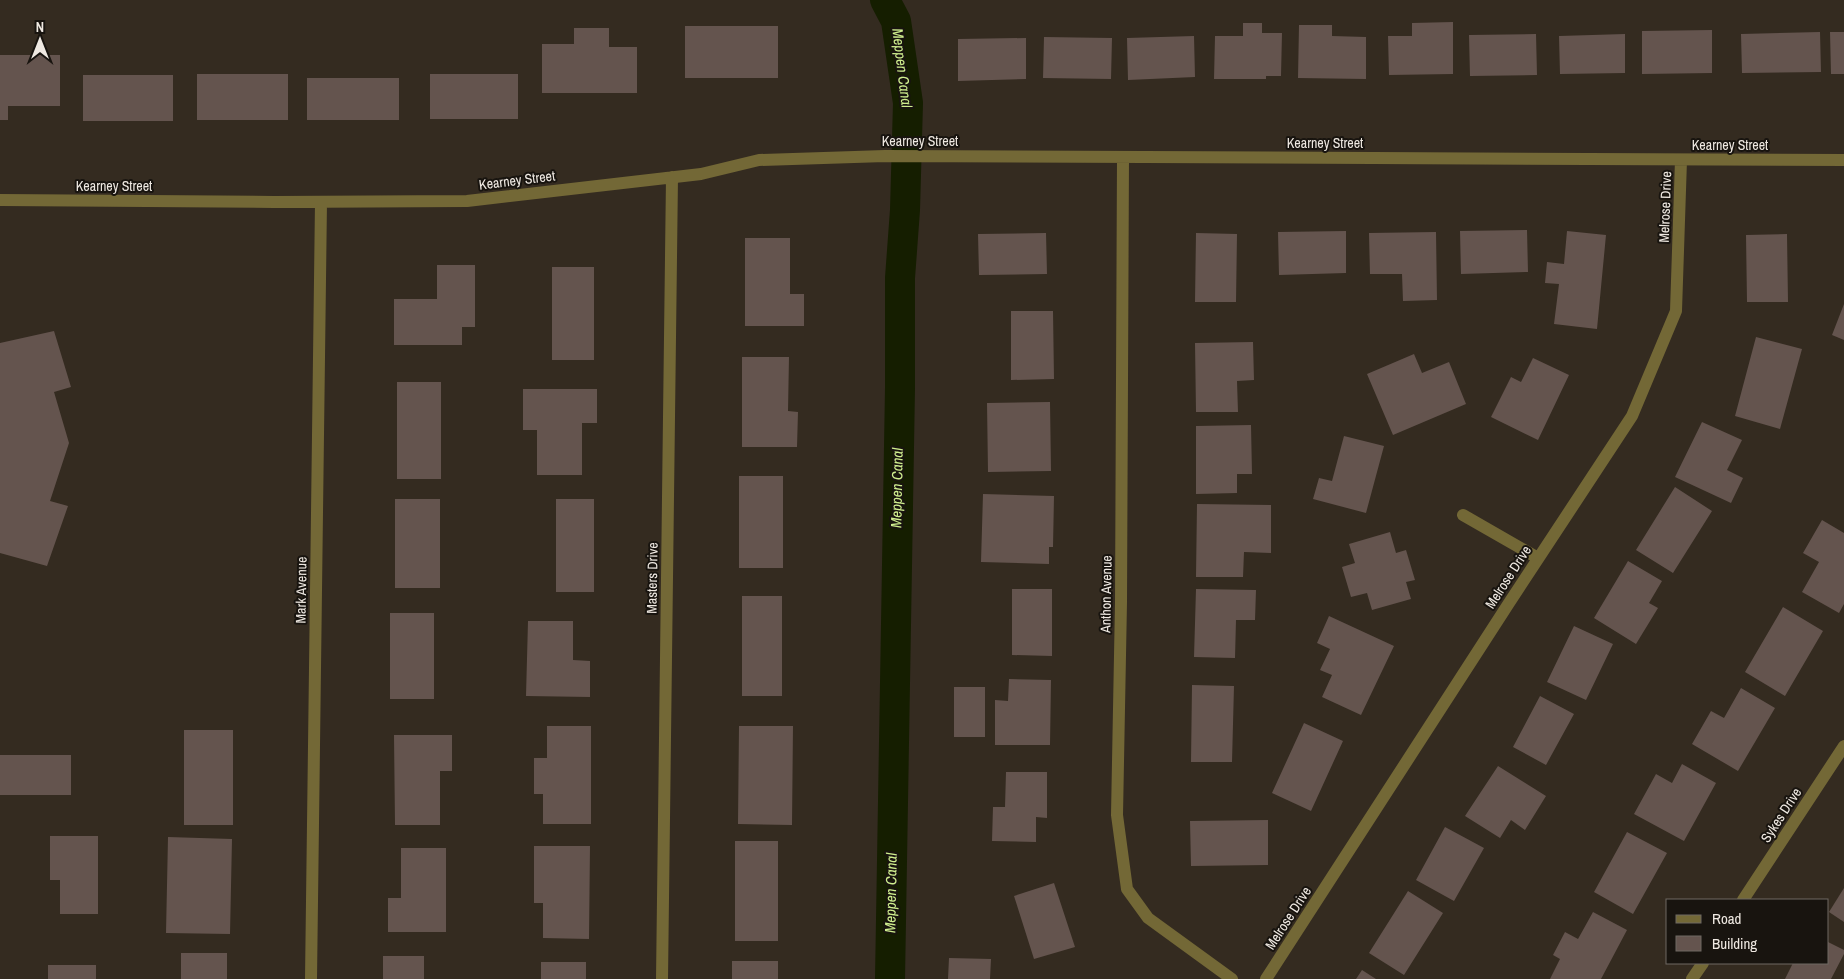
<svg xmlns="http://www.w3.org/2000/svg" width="1844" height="979" font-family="'Archivo Narrow',sans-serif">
<rect width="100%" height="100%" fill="#342b20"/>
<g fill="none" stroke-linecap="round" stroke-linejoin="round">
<path stroke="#151e00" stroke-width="30" d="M885,0L896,21L908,103L905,210L900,278V388L890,979"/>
</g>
<path fill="#64544e" d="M1453,22V74L1389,75L1388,36H1412V23Z
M1243,23H1262V33H1282L1281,76H1266V79H1214L1215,36H1243Z
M1299,25H1332V36L1366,37V79L1298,78Z
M685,26H778V78H685Z
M574,28H609V47H637V93H542V44H574Z
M1712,30V73L1642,74V31Z
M1820,32L1821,72L1742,73L1741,34Z
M1830,32H1844V74H1831Z
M1536,34L1537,75L1470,76L1469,35Z
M1625,34V73L1560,74L1559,36Z
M1194,36L1195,77L1128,80L1127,38Z
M1044,37L1112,38L1111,79L1043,78Z
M1026,38V79L958,81V39Z
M0,55H60V106H8V120H0Z
M197,74H288V120H197Z
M430,74H518V119H430Z
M83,75H173V121H83Z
M307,78H399V120H307Z
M1527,230L1528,272L1461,274L1460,231Z
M1346,231V273L1279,275L1278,232Z
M1567,231L1606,235L1597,329L1554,324L1559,284L1545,283L1547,262L1564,264Z
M1436,232L1437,300L1403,301L1402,274H1370L1369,233Z
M1046,233L1047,274L979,275L978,234Z
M1196,233L1237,234L1236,302H1195Z
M1787,234L1788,302H1747L1746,235Z
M745,238H790V294H804V326H745Z
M437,265H475V327H462V345H394V299H437Z
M552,267H594V360H552Z
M1844,304V340L1832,335Z
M1011,311H1053L1054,379L1011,380Z
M54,331L71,387L54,392L69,443L50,501L68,506L47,566L0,553V343Z
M1756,337L1802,349L1780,429L1735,416Z
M1253,342L1254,380L1237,381L1238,412H1196L1195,343Z
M1414,354L1422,373L1449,362L1466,404L1393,435L1367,374Z
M742,357H789L788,411L798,412L797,447H742Z
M1533,358L1569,375L1538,440L1491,417L1511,377L1521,382Z
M397,382H441V479H397Z
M523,389H597V423H582V475H537V430H523Z
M1050,402L1051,471L988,472L987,403Z
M1702,422L1742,440L1727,470L1743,478L1731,503L1675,477Z
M1251,425L1252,474H1237V493L1196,494V426Z
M1344,436L1384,446L1366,513L1313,499L1319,478L1332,481Z
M739,476H783V568H739Z
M1675,487L1712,511L1673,573L1636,550Z
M983,494L1054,496L1053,547H1049V564L981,562Z
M395,499H440V588H395Z
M556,499H594V592H556Z
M1197,504L1271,505V553L1244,552L1243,577H1196Z
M1822,520L1844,533V604L1839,613L1802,592L1819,562L1803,553Z
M1390,532L1396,553L1406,550L1415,580L1406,582L1411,599L1372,610L1367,593L1351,597L1342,567L1355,563L1349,544Z
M1628,561L1662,581L1649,603L1658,608L1636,644L1594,618Z
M1012,589H1052V656L1012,655Z
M1196,589L1256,590L1255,620H1236L1235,658L1194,657Z
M742,596H782V696H742Z
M1783,607L1823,631L1785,696L1745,672Z
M390,613H434V699H390Z
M1329,616L1394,646L1361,715L1322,697L1332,675L1320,670L1330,649L1317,643Z
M528,621H573V660L590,661V697L526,696Z
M1574,626L1613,644L1586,700L1547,682Z
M1009,679L1051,680L1050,745H995V700L1008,701Z
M1192,685L1234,686L1232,762H1191Z
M954,687H985V737H954Z
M1741,688L1775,708L1738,771L1692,744L1711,711L1724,718Z
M1540,696L1574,714L1546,765L1513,747Z
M1304,723L1343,741L1311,811L1272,793Z
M547,726H591V824H543V794H534V758H547Z
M739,726H793L792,825L738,824Z
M184,730H233V825H184Z
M394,735H452V771H440V825H395Z
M0,755H71V795H0Z
M1682,764L1716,783L1684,841L1634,814L1656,774L1672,783Z
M1498,766L1546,796L1525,830L1511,820L1500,838L1465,816Z
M1006,772H1047V818L1036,817V842L992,841L993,807H1005Z
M1268,820V865L1191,866L1190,821Z
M1445,827L1484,848L1454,901L1416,880Z
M1627,832L1667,853L1633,914L1594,892Z
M50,836H98V914H60V880H50Z
M168,837L232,839L230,934L166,933Z
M735,841H778V941H735Z
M534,846H590L589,939L543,938V903H534Z
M401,848H446V932H388V898H401Z
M1054,883L1075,947L1034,959L1014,896Z
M1844,888V922L1829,912Z
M1408,891L1443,913L1404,975L1369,953Z
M1593,912L1627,930L1601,979H1550L1560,959L1553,955L1565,932L1578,939Z
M1828,942L1844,950V954L1831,979H1785L1793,963H1828Z
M181,953H227V979H181Z
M383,956H424V979H383Z
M949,958L991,959L990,979H948Z
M732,961H778V979H732Z
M541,962H586V979H541Z
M48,965H96V979H48Z
M1362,970L1376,979H1356Z"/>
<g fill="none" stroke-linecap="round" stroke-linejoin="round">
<path stroke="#736836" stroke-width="12" d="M1123,158L1121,602L1117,815L1127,889L1148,918L1232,979
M0,200L274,202L467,201L701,174L759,160L885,156L1844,160
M1463,515L1538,558
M1743,900L1844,746
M311,979L321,202
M662,979L672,177
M1266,979L1509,603L1632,416L1676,311L1681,160
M1692,979L1703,963"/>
</g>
<g text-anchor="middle" stroke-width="4" stroke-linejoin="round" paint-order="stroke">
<g font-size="14" fill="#efe9e2" stroke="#18140f">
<text x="920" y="146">Kearney Street</text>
<text x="1325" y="148">Kearney Street</text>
<text x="1730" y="150">Kearney Street</text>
<text transform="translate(517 180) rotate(-7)" y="5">Kearney Street</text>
<text x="114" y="191">Kearney Street</text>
<text transform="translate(1665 207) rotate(-88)" y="5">Melrose Drive</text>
<text transform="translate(1508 577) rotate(-57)" y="5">Melrose Drive</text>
<text transform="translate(652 578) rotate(-89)" y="5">Masters Drive</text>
<text transform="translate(301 590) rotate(-89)" y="5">Mark Avenue</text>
<text transform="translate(1106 594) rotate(-89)" y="5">Anthon Avenue</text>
<text transform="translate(1781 815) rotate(-57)" y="5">Sykes Drive</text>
<text transform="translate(1288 918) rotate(-57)" y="5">Melrose Drive</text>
</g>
<g font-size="15" font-style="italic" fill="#cfee8e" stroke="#18140f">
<text transform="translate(902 68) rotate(83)" y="5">Meppen Canal</text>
<text transform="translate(897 488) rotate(-89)" y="5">Meppen Canal</text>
<text transform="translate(891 893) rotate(-89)" y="5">Meppen Canal</text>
</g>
</g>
<rect x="1666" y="899" width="162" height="65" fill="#18140f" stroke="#6e6963"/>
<rect x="1676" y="915" width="25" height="8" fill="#736836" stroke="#6e6963"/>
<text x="1712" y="924" font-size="15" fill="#efe9e2">Road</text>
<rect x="1676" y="936" width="25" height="15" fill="#64544e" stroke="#6e6963"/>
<text x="1712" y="949" font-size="15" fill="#efe9e2">Building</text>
<g transform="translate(40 40)" stroke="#18140f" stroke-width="4" paint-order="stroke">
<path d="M0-4L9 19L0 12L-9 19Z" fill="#efe9e2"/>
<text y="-8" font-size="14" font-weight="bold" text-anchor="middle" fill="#efe9e2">N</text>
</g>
</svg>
